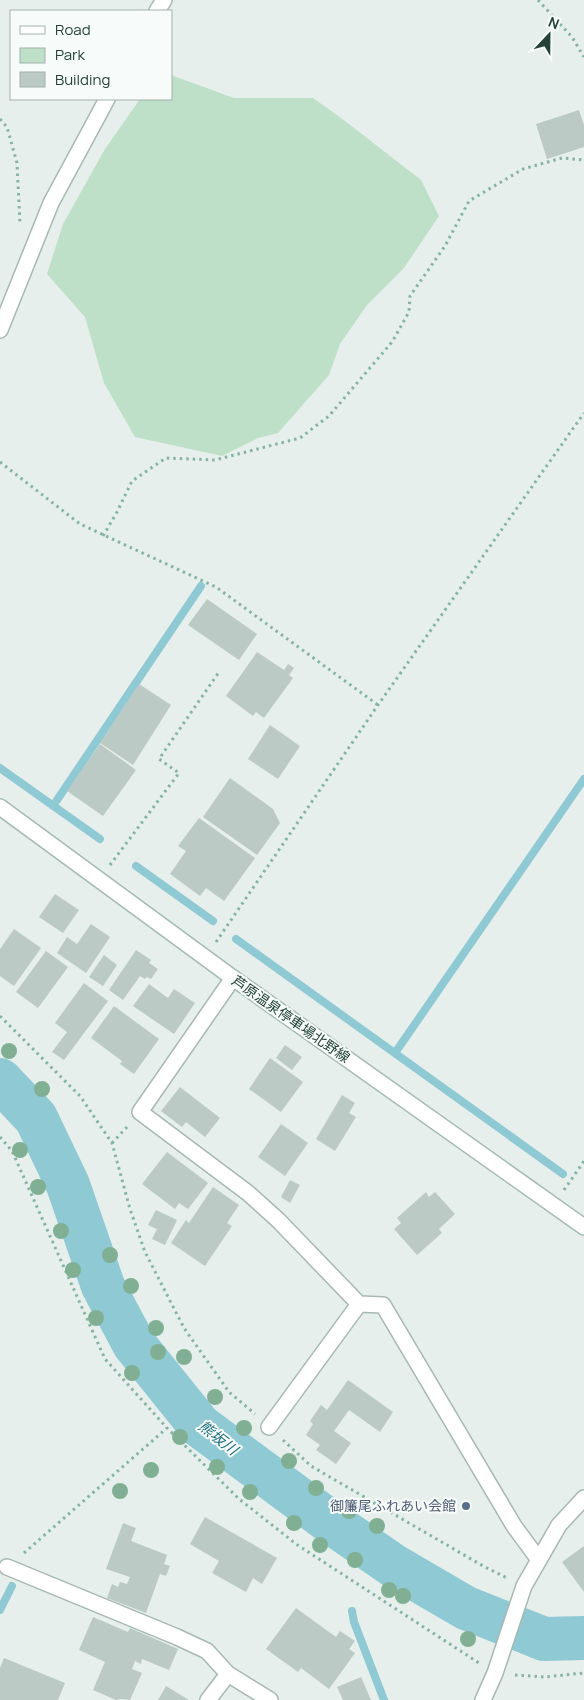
<svg xmlns="http://www.w3.org/2000/svg" width="584" height="1700" font-family="Manrope,'Noto Sans JP',sans-serif">
<rect width="100%" height="100%" fill="#e6efeb"/>
<path fill="#bfe0c8" d="M171,75L234,98H313L345,121L421,180L439,216L404,268L367,305L340,344L329,375L278,433L258,438L222,456L135,437L104,383L85,317L47,274L63,224L105,149L140,99H171Z"/>
<g fill="none" stroke-linecap="round" stroke-linejoin="round">
<path stroke="#8ec9d4" stroke-width="8" d="M0,768L100,839
M53,806L201,586
M136,866L213,921
M236,939L563,1174
M395,1053L584,779
M0,1610L12,1586
M352,1611L354,1622L384,1700"/>
<path stroke="#8ec9d4" stroke-width="44" d="M0,1080L36,1118L68,1185L103,1286L134,1344L200,1426L329,1521L394,1566L466,1608L544,1639L584,1638"/>
</g>
<path fill="#bbcac4" d="M579,110L584,125V147L547,159L536,124Z
M207,599L257,634L239,660L188,625Z
M257,652L284,670L288,664L294,668L289,675L293,678L264,718L256,712L253,716L226,696Z
M139,684L171,705L133,765L100,743Z
M270,725L300,746L278,779L248,759Z
M100,744L136,770L103,816L67,791Z
M230,778L273,809L280,823L257,855L203,817Z
M199,818L255,858L224,901L206,888L200,896L170,874L186,851L178,846Z
M55,894L79,910L63,933L39,917Z
M91,924L110,937L86,973L57,953L67,937L77,944Z
M14,929L41,948L14,986L0,976V949Z
M136,950L151,960L149,963L158,969L151,979L147,977L145,979L140,976L123,1000L109,990Z
M46,951L68,967L38,1008L16,992Z
M104,955L117,965L103,986L89,977Z
M84,983L108,1001L64,1060L52,1052L67,1032L55,1023Z
M149,984L168,998L174,989L195,1003L174,1034L133,1006Z
M114,1006L159,1039L134,1074L120,1064L122,1061L91,1038Z
M285,1045L302,1057L292,1070L276,1058Z
M270,1058L303,1082L281,1112L249,1089Z
M180,1087L220,1118L205,1137L186,1122L182,1127L161,1111Z
M342,1095L355,1103L349,1113L356,1117L335,1151L316,1139Z
M281,1124L308,1143L285,1176L258,1157Z
M167,1152L208,1183L188,1209L179,1203L175,1209L142,1184Z
M290,1180L300,1185L290,1203L281,1197Z
M213,1187L239,1205L227,1223L232,1226L205,1266L171,1243L186,1220L189,1223Z
M426,1192L429,1197L435,1192L455,1214L439,1229L442,1233L417,1255L394,1229L401,1223L397,1218Z
M156,1210L177,1220L165,1245L152,1239L157,1229L148,1225Z
M348,1380L393,1412L380,1432L349,1410L334,1431L351,1443L336,1464L316,1450L320,1445L306,1435L313,1424L310,1421L321,1405L327,1410Z
M205,1517L277,1558L262,1584L253,1578L246,1592L212,1573L219,1561L190,1544Z
M123,1523L136,1528L131,1541L167,1555L164,1564L170,1566L166,1576L160,1574L146,1613L107,1598L112,1584L118,1587L120,1582L127,1584L130,1577L106,1569Z
M584,1546V1592L562,1562Z
M296,1608L336,1637L340,1631L355,1641L349,1649L355,1653L329,1689L301,1668L298,1672L266,1649Z
M93,1617L128,1632L130,1628L178,1649L169,1670L142,1659L141,1664L135,1661L132,1669L142,1673L130,1700L121,1699L116,1700L93,1690L105,1662L79,1650Z
M4,1658L65,1683L58,1700H0V1668Z
M361,1677L371,1700H343L337,1687Z
M166,1686L189,1700H158Z"/>
<g fill="none" stroke-linecap="round" stroke-linejoin="round">
<defs>
<path id="minor" d="M157,11L164,0
M0,330L51,203L107,99
M233,978L140,1112L248,1193L278,1220L359,1304L269,1427
M359,1304L383,1305L514,1526L539,1560
M7,1567L177,1637L207,1651L228,1674L270,1700
M208,1700L228,1674
M483,1700L495,1673L524,1586L559,1525L584,1498"/>
<path id="secondary" d="M0,807L233,978L584,1227"/>
</defs>
<use href="#minor" stroke="#a8b8b2" stroke-width="18"/>
<use href="#secondary" stroke="#a4bbb3" stroke-width="18"/>
<path stroke="#86b3a5" stroke-width="3" stroke-dasharray="2.5 4" stroke-linecap="butt" d="M538,0L572,37L584,57
M0,119L7,127L17,163L20,224
M0,462L80,524L216,587L378,705
M103,536L117,512L132,481L166,458L215,460L300,438L329,416L392,342L409,312L410,296L445,246L469,201L523,169L562,158L584,160
M110,865L179,773L159,759L219,672
M216,942L378,705L584,413
M0,1016L80,1096L112,1143L130,1209L145,1252L184,1328L229,1392L255,1414
M0,1137L12,1151L105,1359L167,1428L238,1498L296,1544L479,1663
M112,1143L127,1127
M564,1190L584,1161
M283,1440L311,1466L483,1566L507,1578
M24,1553L167,1428
M515,1675L545,1677L584,1673"/>
<use href="#minor" stroke="#fff" stroke-width="15"/>
<use href="#secondary" stroke="#fff" stroke-width="15"/>
</g>
<g fill="#80af93">
<circle cx="9" cy="1051" r="8"/>
<circle cx="42" cy="1089" r="8"/>
<circle cx="20" cy="1150" r="8"/>
<circle cx="38" cy="1187" r="8"/>
<circle cx="61" cy="1231" r="8"/>
<circle cx="110" cy="1255" r="8"/>
<circle cx="73" cy="1270" r="8"/>
<circle cx="131" cy="1286" r="8"/>
<circle cx="96" cy="1318" r="8"/>
<circle cx="156" cy="1328" r="8"/>
<circle cx="158" cy="1352" r="8"/>
<circle cx="184" cy="1357" r="8"/>
<circle cx="132" cy="1373" r="8"/>
<circle cx="215" cy="1397" r="8"/>
<circle cx="244" cy="1428" r="8"/>
<circle cx="180" cy="1437" r="8"/>
<circle cx="289" cy="1461" r="8"/>
<circle cx="217" cy="1467" r="8"/>
<circle cx="151" cy="1470" r="8"/>
<circle cx="316" cy="1488" r="8"/>
<circle cx="120" cy="1491" r="8"/>
<circle cx="250" cy="1492" r="8"/>
<circle cx="349" cy="1511" r="8"/>
<circle cx="294" cy="1523" r="8"/>
<circle cx="377" cy="1526" r="8"/>
<circle cx="320" cy="1545" r="8"/>
<circle cx="355" cy="1560" r="8"/>
<circle cx="389" cy="1590" r="8"/>
<circle cx="403" cy="1596" r="8"/>
<circle cx="468" cy="1639" r="8"/>
</g>
<circle fill="#5c6f8a" stroke="#f7fbf9" stroke-width="2" cx="466" cy="1506" r="5"/>
<g text-anchor="middle" stroke-width="4" stroke-linejoin="round" paint-order="stroke">
<g font-size="14" fill="#24423a" stroke="#f7fbf9">
<text transform="translate(291 1019) rotate(35)" y="5">芦原温泉停車場北野線</text>
</g>
<g font-size="14" fill="#4e5e75" stroke="#f7fbf9" text-anchor="end">
<text x="456" y="1511">御簾尾ふれあい会館</text>
</g>
<g font-size="15" font-style="italic" fill="#1c6f80" stroke="#f7fbf9">
<text transform="translate(218 1438) rotate(38)" y="5">熊坂川</text>
</g>
</g>
<rect x="10" y="10" width="162" height="90" fill="#f7fbf9" stroke="#a3b1ad"/>
<rect x="20" y="26" width="25" height="8" fill="#ffffff" stroke="#a3b1ad"/>
<text x="55" y="35" font-size="15" fill="#24423a">Road</text>
<rect x="20" y="48" width="25" height="15" fill="#bfe0c8" stroke="#a3b1ad"/>
<text x="55" y="60" font-size="15" fill="#24423a">Park</text>
<rect x="20" y="72" width="25" height="15" fill="#bbcac4" stroke="#a3b1ad"/>
<text x="55" y="85" font-size="15" fill="#24423a">Building</text>
<g transform="translate(549 35) rotate(22)" stroke="#f7fbf9" stroke-width="4" paint-order="stroke">
<path d="M0-4L9 19L0 12L-9 19Z" fill="#24423a"/>
<text y="-8" font-size="14" font-weight="bold" text-anchor="middle" fill="#24423a">N</text>
</g>
</svg>
